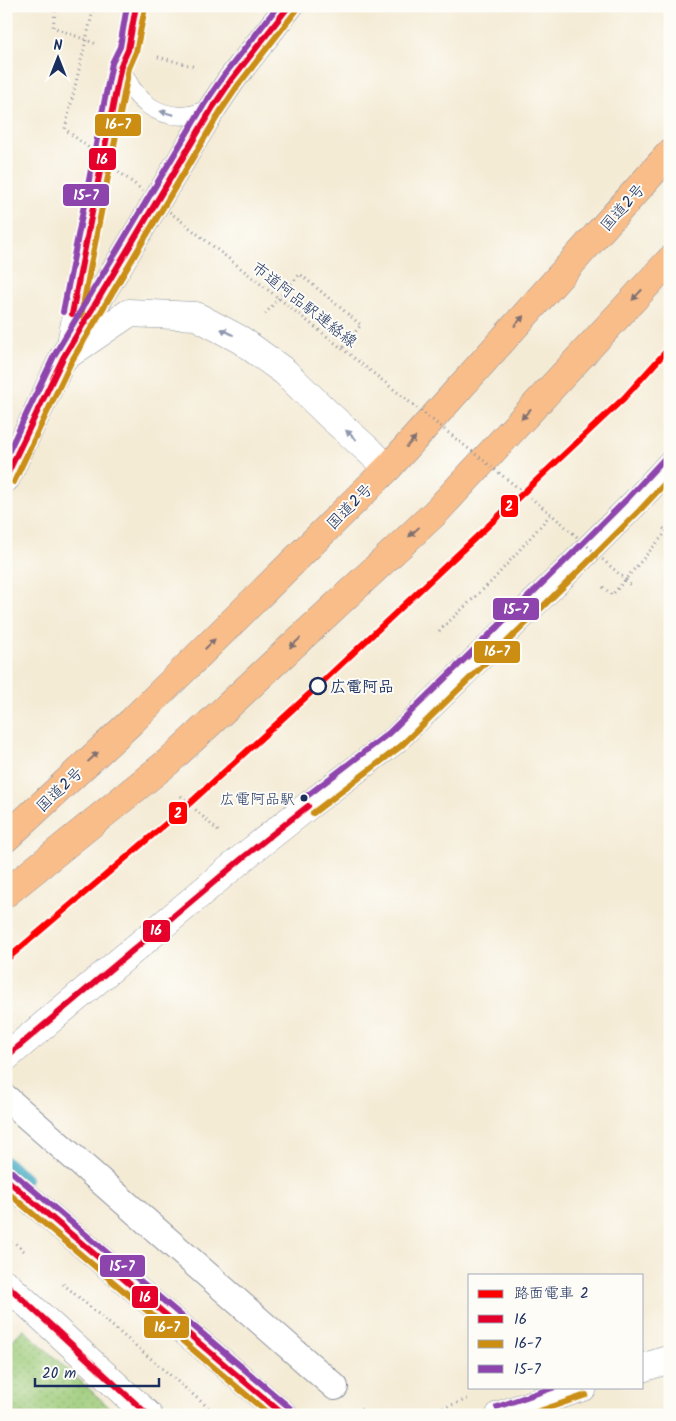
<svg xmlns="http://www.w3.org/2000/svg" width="676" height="1421" font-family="Kalam,'Klee One',sans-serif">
<defs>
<pattern id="park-dots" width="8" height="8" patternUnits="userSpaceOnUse" patternTransform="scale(1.25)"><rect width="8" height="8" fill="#9dcb79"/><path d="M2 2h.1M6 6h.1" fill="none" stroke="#7fa566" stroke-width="1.8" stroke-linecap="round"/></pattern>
</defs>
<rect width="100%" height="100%" fill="#fdfcf7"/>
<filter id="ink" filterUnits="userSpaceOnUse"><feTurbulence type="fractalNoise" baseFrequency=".02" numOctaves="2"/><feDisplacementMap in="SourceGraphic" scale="10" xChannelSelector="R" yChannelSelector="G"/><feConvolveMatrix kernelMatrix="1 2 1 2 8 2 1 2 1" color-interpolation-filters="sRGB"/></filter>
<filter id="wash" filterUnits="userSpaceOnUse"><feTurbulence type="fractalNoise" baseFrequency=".0096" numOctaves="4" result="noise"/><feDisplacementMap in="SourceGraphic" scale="20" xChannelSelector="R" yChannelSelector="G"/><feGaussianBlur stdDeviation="1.12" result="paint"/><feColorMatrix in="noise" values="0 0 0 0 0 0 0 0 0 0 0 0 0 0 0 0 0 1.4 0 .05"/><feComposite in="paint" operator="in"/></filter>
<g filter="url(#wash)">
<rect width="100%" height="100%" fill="#f4ebd5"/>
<path fill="url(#park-dots)" stroke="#5c7d6c" d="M23,1329L118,1415H6V1347Z"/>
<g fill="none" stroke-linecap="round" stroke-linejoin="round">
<path stroke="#45abc4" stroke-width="12" d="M6,1162L25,1179"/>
</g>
</g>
<g filter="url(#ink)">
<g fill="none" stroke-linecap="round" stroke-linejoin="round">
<defs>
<path id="service" d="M121,65C131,98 156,120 191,115C198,114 206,109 213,107
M67,338L121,65L128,50L136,6"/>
<path id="pedestrian" d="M6,1098L335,1387"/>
<path id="minor" d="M63,358L129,313L196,316L241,340L285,372L328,414L388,468
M6,1057L245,856L308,806L395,740L576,562L634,504L670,465"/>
<path id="tertiary" d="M6,478L63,358L213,107L232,79L289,6
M6,1179L284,1415
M6,1284L148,1415
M642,1368L670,1359
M500,1415L583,1387"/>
<path id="trunk" d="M6,838L131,722L388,468L670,153
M6,893L168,762L435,513L670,260"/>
</defs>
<use href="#service" stroke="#888d9a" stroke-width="19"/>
<use href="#pedestrian" stroke="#888d9a" stroke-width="28"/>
<use href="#minor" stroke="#888d9a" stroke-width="29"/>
<use href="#tertiary" stroke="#888d9a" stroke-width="29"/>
<use href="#trunk" stroke="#888d9a" stroke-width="29"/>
<path stroke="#888d9a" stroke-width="3" stroke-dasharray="1 4" stroke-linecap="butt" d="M56,6L53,27L96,44
M158,57L196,67
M265,314L300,274L361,325L341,349
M626,580L631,586
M603,587L612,595L667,531L661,527
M439,631L493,580L551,514
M181,796L218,831
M6,1241L15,1243L24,1251
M63,1284L217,1415
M360,1409L367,1415
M424,1415L468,1399"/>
<use href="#service" stroke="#fff" stroke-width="18"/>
<use href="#pedestrian" stroke="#fff" stroke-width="26"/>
<use href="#minor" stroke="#fff" stroke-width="28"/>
<use href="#tertiary" stroke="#fff" stroke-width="28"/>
<use href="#trunk" stroke="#f9bd89" stroke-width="28"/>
<path stroke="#888d9a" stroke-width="3" stroke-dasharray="1 4" stroke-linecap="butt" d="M94,6L65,129L551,514L626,580"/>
<defs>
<path id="bus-1" d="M72,314L121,65L128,50L136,6
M6,477L63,358L213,107L232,79L289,6
M6,1057L245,856L308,806
M6,1179L284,1415
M6,1284L148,1415"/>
<path id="bus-2" d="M81,316L129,68L136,52L145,8
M14,482L71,362L220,112L239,84L296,11
M313,813L401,746L582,568L640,510L670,478
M6,1191L270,1415
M528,1415L586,1395"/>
<path id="bus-3" d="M63,312L112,63L120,47L127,6
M6,457L55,354L205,103L225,74L278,6
M303,799L389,733L570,556L628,498L664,459
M12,1172L290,1408
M497,1407L555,1387"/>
</defs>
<use href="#bus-1" stroke="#fdfcf7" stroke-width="10"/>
<use href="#bus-2" stroke="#fdfcf7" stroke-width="10"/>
<use href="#bus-3" stroke="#fdfcf7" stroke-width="10"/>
<use href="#bus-1" stroke="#e4002b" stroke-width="6"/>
<use href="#bus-2" stroke="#cb8e13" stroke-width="6"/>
<use href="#bus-3" stroke="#8e44ad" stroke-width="6"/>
<defs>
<path id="tram-1" d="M6,960L189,804L317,687L624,398L670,347"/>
</defs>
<use href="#tram-1" stroke="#fdfcf7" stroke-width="10"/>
<use href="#tram-1" stroke="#f00" stroke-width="6"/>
</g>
<defs><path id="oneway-solid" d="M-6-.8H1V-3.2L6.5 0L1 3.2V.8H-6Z" transform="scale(1.25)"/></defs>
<g fill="#8d97ae">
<use href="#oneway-solid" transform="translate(167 113) rotate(-165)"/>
<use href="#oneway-solid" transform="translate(227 332) rotate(-153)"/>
<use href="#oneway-solid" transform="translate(351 435) rotate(-138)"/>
</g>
<g fill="#7f6f71">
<use href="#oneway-solid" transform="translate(637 295) rotate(133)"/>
<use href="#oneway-solid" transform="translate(519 321) rotate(-48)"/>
<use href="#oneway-solid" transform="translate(526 414) rotate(133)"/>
<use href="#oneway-solid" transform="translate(411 442) rotate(-48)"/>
<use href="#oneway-solid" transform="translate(414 532) rotate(137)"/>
<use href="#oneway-solid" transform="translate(295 643) rotate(137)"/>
<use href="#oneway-solid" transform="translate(210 644) rotate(-45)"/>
<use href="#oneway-solid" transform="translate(93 757) rotate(-43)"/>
</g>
</g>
<circle fill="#fdfcf7" stroke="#1b2f5e" stroke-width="2.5" cx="318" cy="686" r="8"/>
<circle fill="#1b2f5e" stroke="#fdfcf7" stroke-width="2" cx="304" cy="798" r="4.5"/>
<g text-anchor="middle" stroke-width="4" stroke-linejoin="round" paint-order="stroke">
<g font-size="15" fill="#1b2f5e" stroke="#fdfcf7" text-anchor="end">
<text x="295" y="804">広電阿品駅</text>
</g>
<g font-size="16" fill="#1b2f5e" stroke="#fdfcf7">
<text transform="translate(622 207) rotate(-48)" y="6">国道2号</text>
<text transform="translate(305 304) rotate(38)" y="6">市道阿品駅連絡線</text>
<text transform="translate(349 506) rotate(-45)" y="6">国道2号</text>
<text transform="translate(59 789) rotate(-43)" y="6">国道2号</text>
</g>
<g font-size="16" font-weight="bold" fill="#1b2f5e" stroke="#fdfcf7" text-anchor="start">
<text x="330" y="692">広電阿品</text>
</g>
</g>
<g stroke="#fdfcf7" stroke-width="2">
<rect x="94" y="113" width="48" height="24" rx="5" fill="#cb8e13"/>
<rect x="88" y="147" width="29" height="24" rx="5" fill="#e4002b"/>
<rect x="62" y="183" width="48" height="24" rx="5" fill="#8e44ad"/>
<rect x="500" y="494" width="19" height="24" rx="5" fill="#f00"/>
<rect x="492" y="597" width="48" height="24" rx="5" fill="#8e44ad"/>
<rect x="473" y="640" width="48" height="24" rx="5" fill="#cb8e13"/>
<rect x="168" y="801" width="20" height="24" rx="5" fill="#f00"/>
<rect x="142" y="919" width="29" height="24" rx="5" fill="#e4002b"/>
<rect x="99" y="1254" width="47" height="24" rx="5" fill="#8e44ad"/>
<rect x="131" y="1285" width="28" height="24" rx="5" fill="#e4002b"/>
<rect x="143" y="1315" width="47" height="24" rx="5" fill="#cb8e13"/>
</g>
<g font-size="14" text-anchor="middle" font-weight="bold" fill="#fff">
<text x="118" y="129">16-7</text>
<text x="102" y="164">16</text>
<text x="86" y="200">15-7</text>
<text x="509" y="511">2</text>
<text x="516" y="614">15-7</text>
<text x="497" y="656">16-7</text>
<text x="178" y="818">2</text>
<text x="156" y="935">16</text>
<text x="122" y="1271">15-7</text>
<text x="145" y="1302">16</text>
<text x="167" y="1332">16-7</text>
</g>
<rect width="676" height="1421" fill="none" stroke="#fdfcf7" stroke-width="25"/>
<rect x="468" y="1274" width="175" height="115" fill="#fdfcf7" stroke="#a3aaba"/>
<rect x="478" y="1290" width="25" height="8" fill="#ff0000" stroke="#a3aaba"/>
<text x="514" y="1298" font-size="15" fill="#1b2f5e">路面電車 2</text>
<rect x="478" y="1315" width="25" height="8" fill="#e4002b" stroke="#a3aaba"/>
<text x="514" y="1324" font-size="15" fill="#1b2f5e">16</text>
<rect x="478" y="1340" width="25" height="8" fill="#cb8e13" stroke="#a3aaba"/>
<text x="514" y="1348" font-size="15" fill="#1b2f5e">16-7</text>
<rect x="478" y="1365" width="25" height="8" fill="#8e44ad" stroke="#a3aaba"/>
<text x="514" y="1374" font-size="15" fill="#1b2f5e">15-7</text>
<g transform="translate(58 58)" stroke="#fdfcf7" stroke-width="4" paint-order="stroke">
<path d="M0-4L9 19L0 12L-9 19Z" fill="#1b2f5e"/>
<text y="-8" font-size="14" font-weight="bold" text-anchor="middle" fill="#1b2f5e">N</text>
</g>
<path d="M35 1378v8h124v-8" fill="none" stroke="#1b2f5e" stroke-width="2.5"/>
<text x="42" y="1378" font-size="15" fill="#1b2f5e" stroke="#fdfcf7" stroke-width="4" paint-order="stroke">20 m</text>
</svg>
